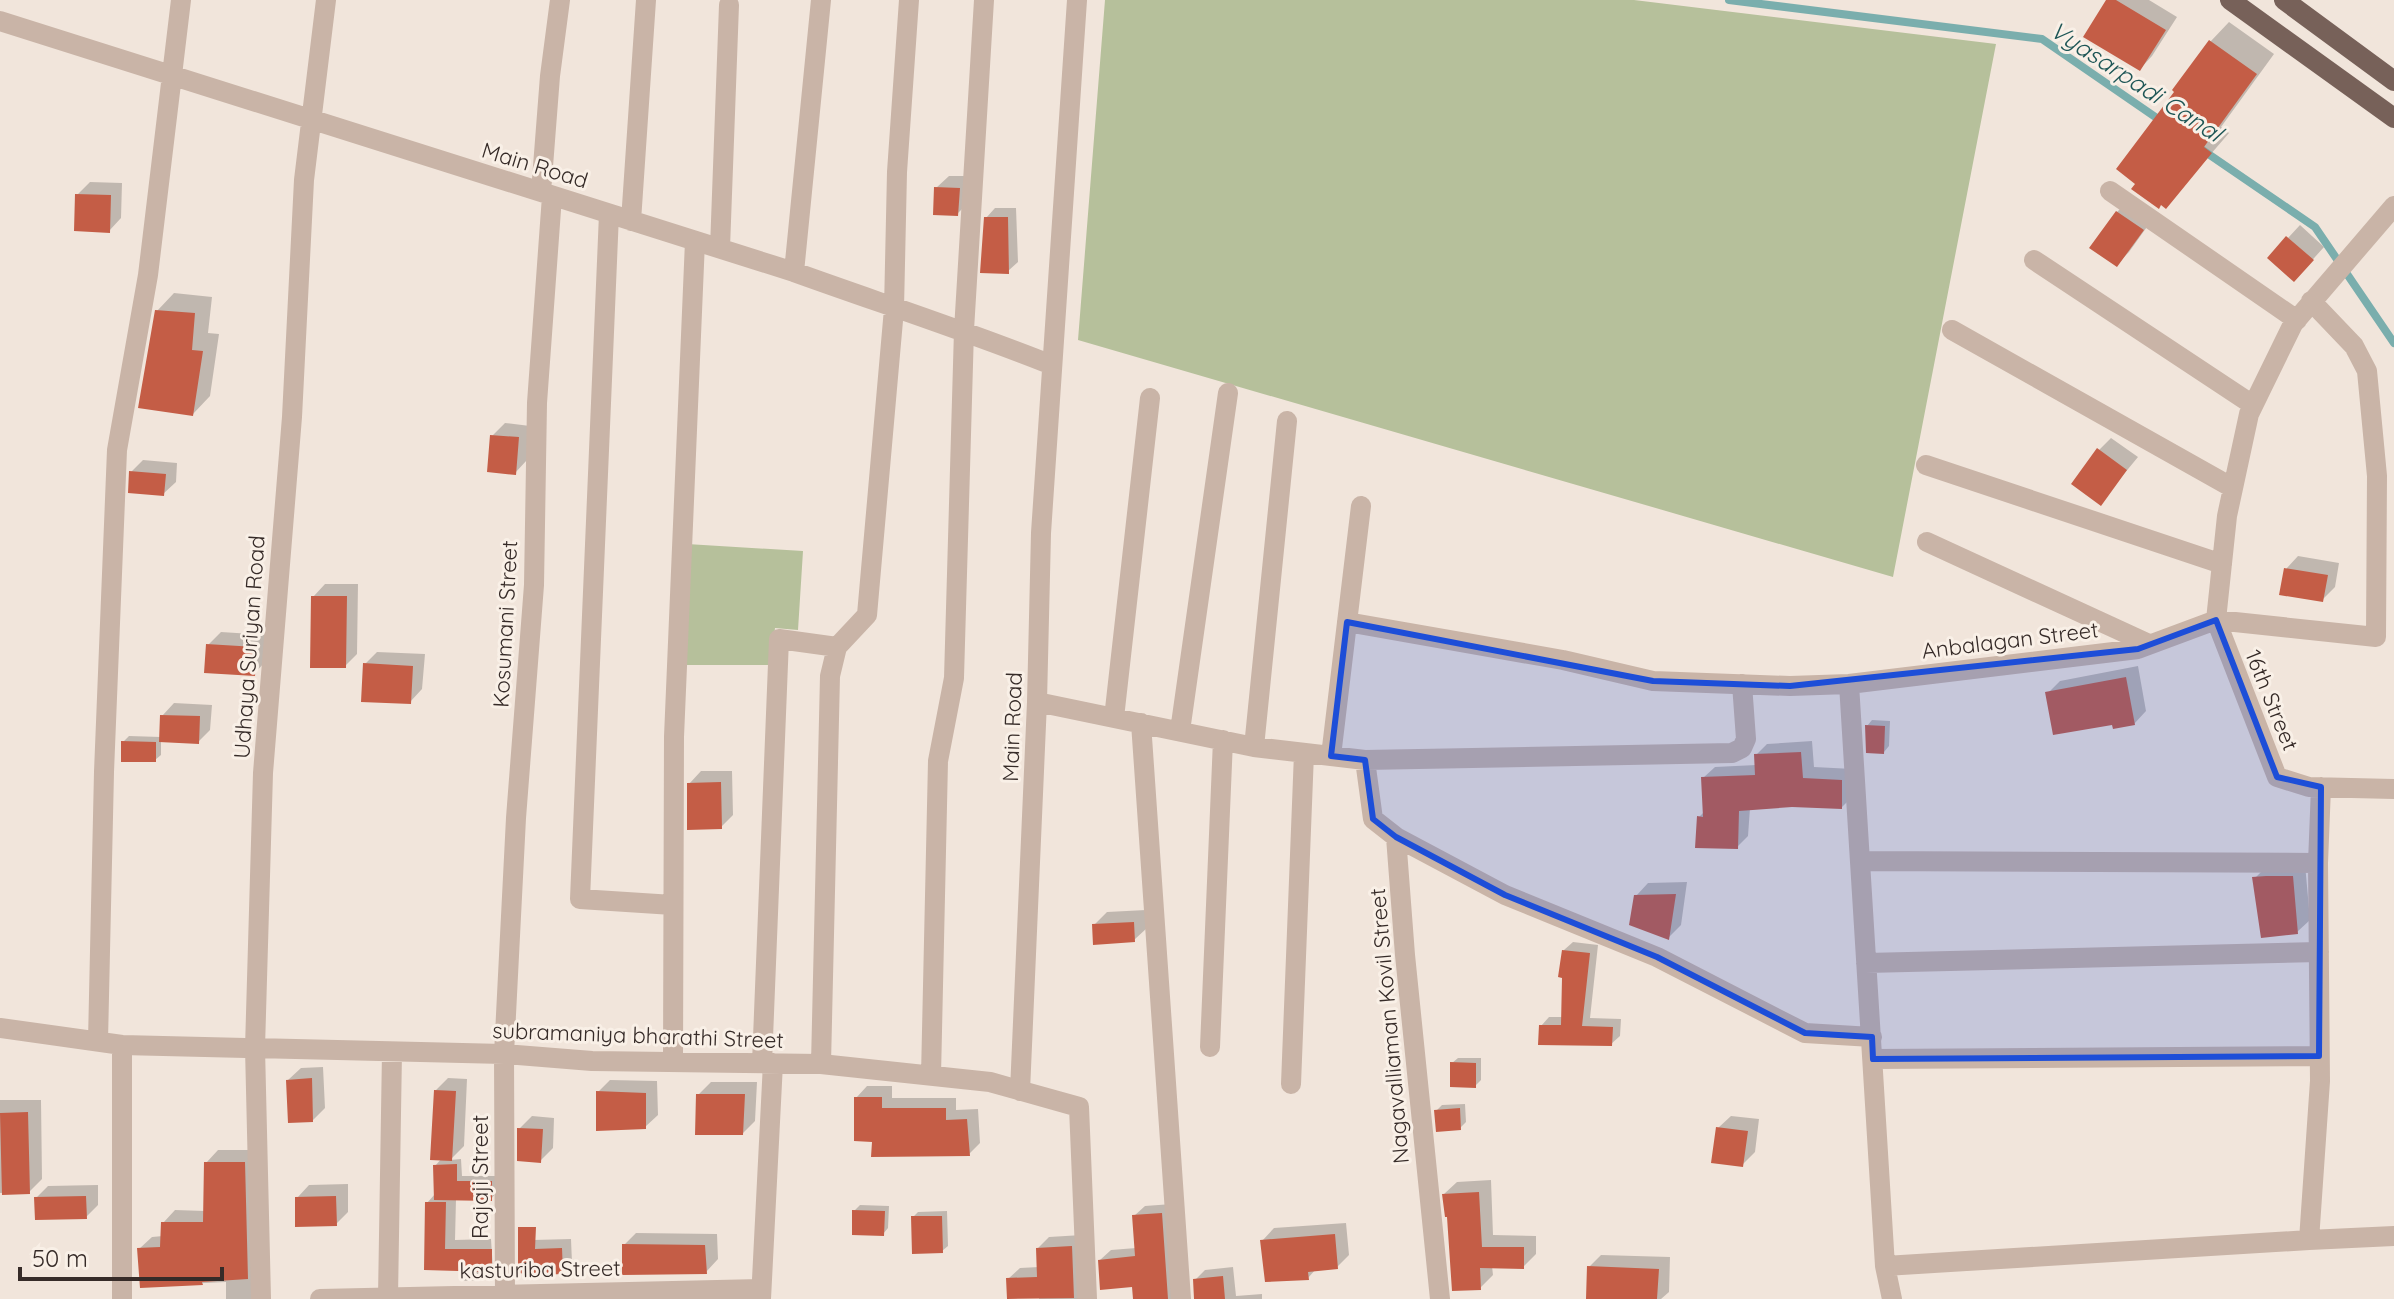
<svg xmlns="http://www.w3.org/2000/svg" width="2394" height="1299" font-family="Quicksand,sans-serif">
<rect width="100%" height="100%" fill="#f1e5db"/>
<path fill="#b6c09b" d="M1105,0H1634L1996,44L1893,577L1078,340Z
M687,544L803,551L798,630L775,628L771,665H685Z"/>
<path fill="#0003" d="M2108,0H2149L2177,17L2152,56L2140,69Z
M2229,22L2274,54L2221,127L2229,133L2166,206L2175,90L2211,41Z
M949,176H971L970,201L957,214L936,188Z
M90,182L122,183L121,218L109,231L77,195Z
M2129,200L2154,217L2129,252L2116,265L2117,212Z
M995,208H1016L1018,262L1008,271L986,218Z
M2300,225L2324,247L2306,267L2288,238Z
M174,293L212,297L208,333L219,334L210,396L193,414L157,311Z
M505,423L530,426L527,460L515,473L492,436Z
M2111,438L2138,457L2100,503L2099,450Z
M143,460L177,463L176,482L163,494L131,472Z
M2298,556L2339,563L2335,587L2322,600L2286,569Z
M325,584H358L357,654L345,666L313,597Z
M221,632L268,635L266,661L254,674L208,645Z
M377,652L425,654L422,689L410,702L365,664Z
M2138,666L2146,711L2134,724L2114,723L2048,693L2060,681Z
M174,703L212,705L210,730L198,742L161,740V755L155,760L123,742L129,736L161,737L162,716Z
M1872,720L1890,721L1889,746L1884,752L1867,726Z
M1812,741L1814,767L1853,769V796L1842,807L1792,805L1750,808L1748,836L1737,847L1699,817L1705,811L1703,778L1715,767L1756,765V755L1767,744Z
M701,771H732L733,815L721,827L689,784Z
M2305,864L2310,920L2297,932L2255,878L2267,866Z
M1687,882L1681,925L1668,938L1636,896L1648,883Z
M1146,910L1147,928L1134,940L1094,925L1107,912Z
M1573,942L1598,945L1590,1018L1621,1019L1620,1036L1611,1044L1541,1026L1549,1017H1563L1564,950Z
M1458,1058H1481V1080L1475,1086L1452,1063Z
M323,1067L325,1108L313,1120L288,1080L301,1068Z
M448,1078L467,1079L464,1146L450,1160L461,1159L462,1176H496V1193L491,1199H456L455,1240L491,1239L493,1270L482,1280L461,1281V1269L426,1268L427,1203L435,1194V1166L442,1158L436,1090Z
M610,1080L657,1081L658,1115L645,1127L598,1092Z
M711,1082H757L755,1121L743,1133L698,1095Z
M867,1086H892V1098H956V1110L978,1109L980,1143L969,1154L856,1098Z
M0,1100H41L42,1179L29,1192L0,1193Z
M1465,1104L1466,1122L1460,1128L1436,1111L1442,1105Z
M532,1116L554,1118L553,1148L540,1161L519,1129Z
M1731,1116L1759,1119L1755,1152L1742,1165L1718,1128Z
M218,1150H256L267,1299H226V1282L142,1286L139,1249L152,1237L163,1236V1223L175,1210L205,1211L206,1163Z
M1491,1180L1493,1235L1536,1236V1254L1523,1267L1492,1266L1493,1275L1480,1288L1449,1215L1444,1194L1457,1182Z
M348,1184V1212L336,1224L297,1198L309,1185Z
M98,1185V1205L86,1217L36,1198L48,1186Z
M1172,1204L1185,1299H1135L1134,1284L1100,1260L1111,1250L1136,1248L1134,1216L1145,1206Z
M860,1205L889,1206L888,1228L883,1234L854,1211Z
M947,1211L948,1246L942,1251L913,1217L918,1212Z
M1346,1223L1349,1255L1337,1267L1316,1269L1308,1278L1262,1241L1274,1228Z
M636,1233L717,1234L718,1259L706,1272L624,1245Z
M1082,1235L1088,1299H1039V1296L1008,1279L1020,1268L1039,1267L1038,1248L1049,1237Z
M571,1239L572,1263L562,1272L524,1271L533,1240Z
M1601,1255L1670,1257L1669,1292L1661,1299H1588L1589,1267Z
M1233,1267L1236,1296L1262,1294V1299H1194L1195,1280L1205,1270Z"/>
<g fill="none" stroke-linecap="round" stroke-linejoin="round">
<path stroke="#7aaead" stroke-width="8" d="M1729,0L2042,39L2164,123
M2201,149L2315,227L2394,343"/>
</g>
<path fill="#c45d46" d="M2106,0H2116L2166,30L2140,71L2083,37Z
M2209,40L2257,74L2204,147L2212,153L2166,209L2161,205L2159,209L2131,189L2135,184L2116,169L2174,92L2172,90Z
M934,187L960,188L958,216L933,215Z
M75,194L111,195L110,233L74,231Z
M2116,211L2144,230L2117,267L2089,248Z
M984,217H1008L1009,274L980,273Z
M2286,236L2314,260L2294,282L2267,258Z
M155,310L195,313L192,350L203,351L193,416L138,408Z
M490,435L519,437L516,475L487,472Z
M2097,448L2127,470L2101,506L2071,484Z
M129,471L166,474L164,496L128,493Z
M2284,568L2328,575L2323,602L2279,595Z
M311,596H347L346,668H310Z
M206,644L257,647L255,676L204,673Z
M363,663L413,666L411,704L361,702Z
M2126,677L2135,725L2113,729L2112,725L2053,735L2045,692Z
M160,715L200,716L199,744L159,742Z
M1865,725L1885,726L1884,754L1866,753Z
M121,741L156,742V762H121Z
M1801,752L1803,778L1842,780V809L1792,807L1739,811L1738,849L1695,848L1697,816L1703,817L1701,777L1755,775L1754,754Z
M721,782L722,829L687,830V783Z
M2266,876H2293L2298,934L2261,938L2252,877Z
M1676,894L1669,940L1629,925L1634,895Z
M1134,922L1135,942L1093,945L1092,924Z
M1562,950L1590,953L1582,1026L1613,1027L1612,1046L1538,1045L1539,1025H1561L1562,978L1558,977Z
M1450,1062L1476,1063V1088L1450,1087Z
M312,1078L313,1122L288,1123L286,1080Z
M434,1090L456,1091L452,1161L430,1160Z
M596,1091L646,1093V1129L596,1131Z
M696,1094H745L743,1135H695Z
M854,1097H882V1108H946V1120L967,1119L970,1156L871,1157L872,1142L854,1141Z
M1460,1108L1461,1130L1436,1132L1434,1110Z
M28,1112L30,1194L2,1195L0,1113Z
M1716,1127L1748,1131L1743,1167L1711,1163Z
M517,1128L543,1129L541,1163L517,1161Z
M204,1162H245L248,1279L202,1282L203,1285L140,1288L137,1248L160,1247L161,1222H203Z
M457,1164V1181H492V1201L434,1200L433,1165Z
M1479,1192L1482,1247H1524V1269L1480,1268L1481,1290L1452,1291L1447,1217H1445L1442,1194Z
M86,1196L87,1219L35,1220L34,1197Z
M336,1196L337,1226L295,1227V1197Z
M425,1202H446L445,1249H492V1272L424,1270Z
M852,1210L885,1211L884,1236L852,1235Z
M1162,1213L1168,1299H1133L1132,1287L1100,1290L1098,1260L1135,1256L1132,1215Z
M911,1216H942L943,1253L912,1254Z
M518,1227H536L535,1249L562,1248L563,1274L538,1275L518,1273Z
M1335,1234L1338,1269L1308,1272L1309,1280L1265,1282L1260,1240Z
M622,1244L705,1245L707,1274L622,1275Z
M1072,1246L1074,1298L1007,1299L1006,1278L1037,1277L1036,1248Z
M1587,1266L1659,1269L1657,1299H1586Z
M1223,1276L1225,1299H1194L1193,1279Z"/>
<g fill="none" stroke-linecap="round" stroke-linejoin="round">
<path stroke="#c9b4a7" stroke-width="20" d="M0,21L794,272C880,303 967,331 1052,365
M2110,191L2297,320
M541,192L550,76L560,0
M609,214L580,899L673,905
M631,221L646,0
M720,248L729,5
M2034,260L2253,405
M794,272L821,0
M2311,301L2354,346L2367,371L2377,476L2376,637L2216,620L2277,777L2309,787L2394,789
M1952,330L2233,488
M1926,465L2222,564
M1927,542L2149,644
M1347,622L1563,660L1653,681L1790,686L1849,684L2138,649L2216,620L2227,516L2249,414L2293,324L2394,206
M1849,684L1885,1266L1892,1299
M1037,702L1254,747L1365,760L1732,753L1742,748L1746,739L1742,684
M1114,718L1150,398
M1141,723L1181,1299
M1180,731L1228,393
M1254,747L1287,421
M1331,756L1361,506
M1365,760L1373,819L1396,837L1405,955L1440,1299
M2321,787L2318,863L2320,1081L2309,1240L2394,1236
M1396,837L1505,895L1657,957L1805,1033L1872,1037
M1860,861L2318,863
M1866,963L2319,952
M0,1028L122,1045L504,1054L592,1061L821,1064L990,1082L1079,1107L1087,1299
M98,1041L104,772L117,450L148,275L181,0
M122,1045V1299
M1210,1047L1223,740
M1873,1059L2319,1056
M673,1062L674,737L695,241
M762,1063L779,639L837,647
M821,1064L830,676L837,647L867,615L894,309L897,172L909,0
M931,1076L938,761L954,678L964,330L984,0
M1291,1084L1304,753
M1020,1091L1037,702L1041,533L1077,0
M1885,1266L2309,1240
M388,1297L392,1052
M261,1299L255,1048L263,773L292,417L304,180L326,0
M320,1299L761,1289
M505,1299L504,1054L516,818L534,585L537,403L552,196
M761,1299L773,1063"/>
<path stroke="#776159" stroke-width="20" d="M2230,0L2394,118
M2284,0L2394,81"/>
</g>
<path fill="#1d4ed8" fill-opacity="0.2" stroke="#1d4ed8" stroke-width="6" stroke-linejoin="round" d="M2216,620L2277,777L2321,787L2319,1056L1873,1059L1872,1037L1805,1033L1657,957L1505,895L1396,837L1373,819L1365,760L1331,756L1347,622L1653,681L1790,686L2138,649Z"/>
<g text-anchor="middle" stroke-width="6" stroke-linejoin="round" paint-order="stroke">
<g font-size="22" fill="#362b28" stroke="#f9f0e7">
<text transform="translate(535 165) rotate(17)" y="8">Main Road</text>
<text transform="translate(505 624) rotate(-87)" y="8">Kosumani Street</text>
<text transform="translate(2010 640) rotate(-7)" y="8">Anbalagan Street</text>
<text transform="translate(249 647) rotate(-86)" y="8">Udhaya Suriyan Road</text>
<text transform="translate(2272 700) rotate(68)" y="8">16th Street</text>
<text transform="translate(1012 727) rotate(-88)" y="8">Main Road</text>
<text transform="translate(1389 1026) rotate(-95)" y="8">Nagavalliaman Kovil Street</text>
<text transform="translate(638 1035) rotate(2)" y="8">subramaniya bharathi Street</text>
<text transform="translate(480 1177) rotate(-90)" y="8">Rajaji Street</text>
<text transform="translate(540 1269) rotate(-1)" y="8">kasturiba Street</text>
</g>
<g font-size="24" font-style="italic" fill="#1e5656" stroke="#f9f0e7">
<text transform="translate(2136 82) rotate(33)" y="8">Vyasarpadi Canal</text>
</g>
</g>
<path d="M20 1267v12h202v-12" fill="none" stroke="#362b28" stroke-width="4"/>
<text x="32" y="1267" font-size="24" fill="#362b28" stroke="#f9f0e7" stroke-width="6" paint-order="stroke">50 m</text>
</svg>
